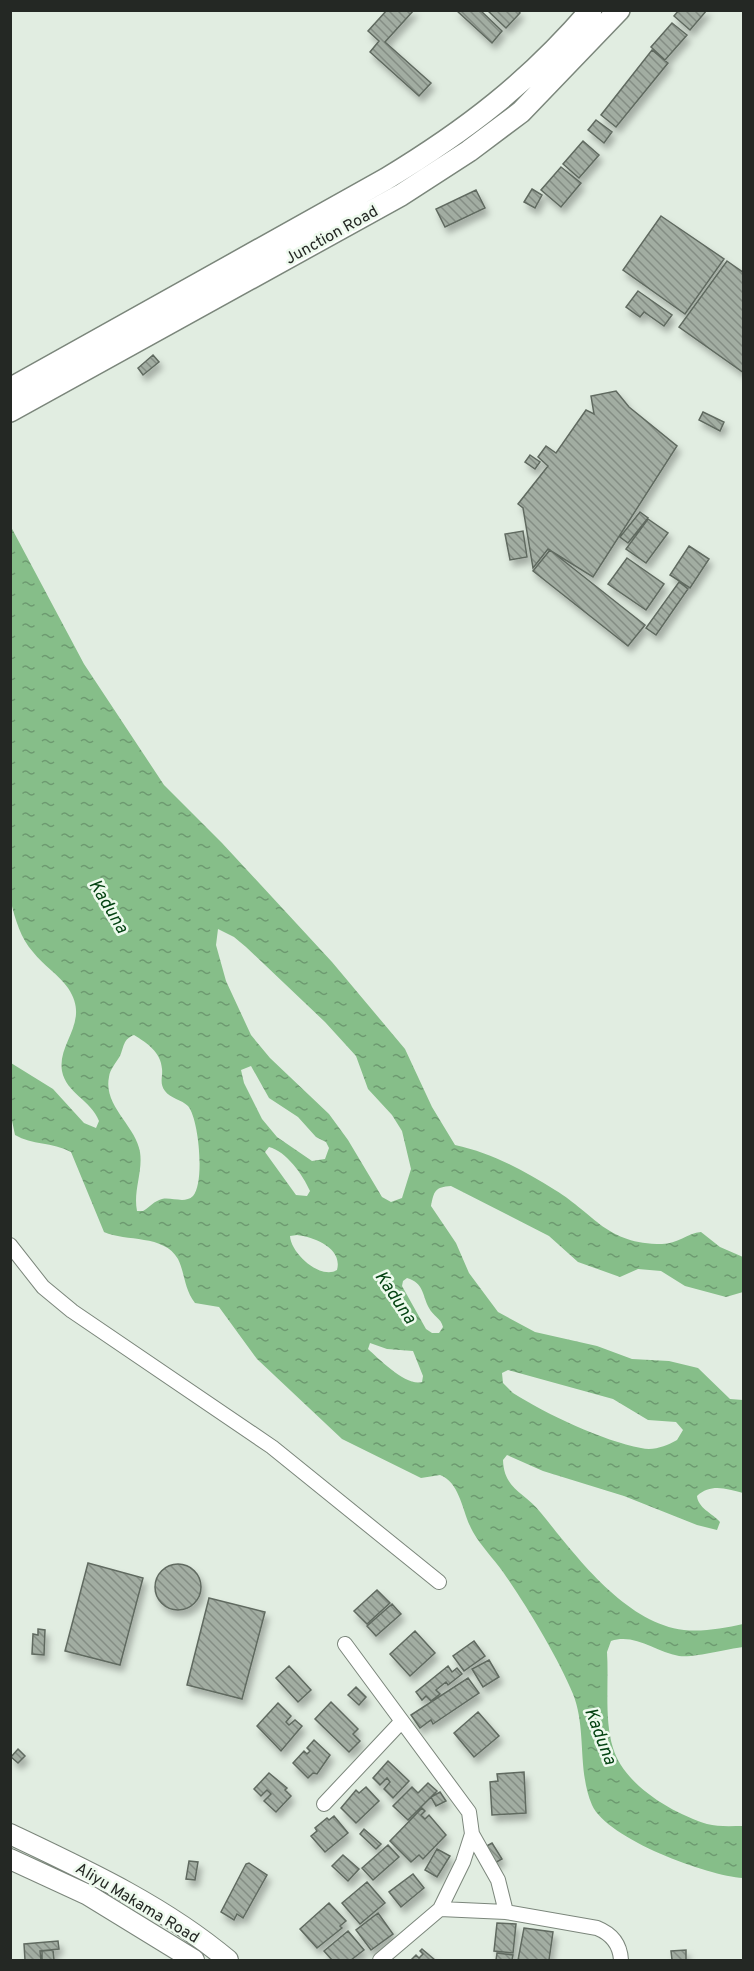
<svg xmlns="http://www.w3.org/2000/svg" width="754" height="1971" font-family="Overpass,sans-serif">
<defs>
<pattern id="water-ripples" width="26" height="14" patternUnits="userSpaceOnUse" patternTransform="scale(1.5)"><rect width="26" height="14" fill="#86be89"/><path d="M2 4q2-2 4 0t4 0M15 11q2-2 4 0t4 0" fill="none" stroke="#6d9a70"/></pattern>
<pattern id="building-back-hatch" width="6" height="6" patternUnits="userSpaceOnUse" patternTransform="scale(1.5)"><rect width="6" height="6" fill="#a2ada2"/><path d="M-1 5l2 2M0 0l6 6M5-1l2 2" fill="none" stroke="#848d84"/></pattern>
<filter id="shadow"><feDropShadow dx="3.5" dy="6" stdDeviation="3" flood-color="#0004"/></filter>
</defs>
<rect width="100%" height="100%" fill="#e1ede1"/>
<path fill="url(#water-ripples)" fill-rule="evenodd" d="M10,525L84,664L164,785L222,843L332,962L405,1049L432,1107L455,1145C492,1153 523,1170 555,1190C596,1215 606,1244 662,1244C677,1244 688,1233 701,1232L720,1247L743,1257V1292L726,1297L685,1286L661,1271L638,1269L620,1277L578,1262L549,1236L451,1186C435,1187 434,1191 431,1206L456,1243L469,1273L498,1312L535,1332L597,1346L632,1359L669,1361L698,1368L730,1399L743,1400V1493C727,1489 711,1483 697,1496C698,1508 712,1513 720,1522L717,1530L697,1525L624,1496L543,1471L507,1455L503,1460C504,1490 525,1492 541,1513C576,1556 625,1623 684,1630C703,1632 725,1628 743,1624V1647C726,1649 695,1658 679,1656C656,1652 635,1633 611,1641L607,1652C609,1682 604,1719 613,1748C624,1785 672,1813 707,1824C718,1827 732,1826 743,1826V1878C708,1876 607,1839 592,1805C577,1770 587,1729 573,1694C559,1659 525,1603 503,1572C493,1558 481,1546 473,1532C462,1513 461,1483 440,1475L421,1478L342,1439L257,1359L219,1307L195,1303C184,1289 185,1273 178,1259C164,1234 126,1242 104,1232L71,1152C52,1142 32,1145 15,1135L11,1116V1063L53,1089L84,1123L96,1128L99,1121C91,1100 66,1093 62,1071C57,1042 91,1022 68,988C59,975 43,965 33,952C21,939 15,919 11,902ZM218,929L234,937L246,947L325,1022L356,1056L368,1089L392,1115L402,1131L411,1169L402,1198L391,1202L382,1197L348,1140L329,1114L270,1058L251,1035L226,981L216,945ZM134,1035C147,1043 161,1052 162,1069C163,1077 159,1083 165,1091C170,1098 182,1100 188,1106C199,1119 205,1183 193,1196C185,1204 172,1197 162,1199C154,1201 150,1207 143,1211H137C133,1191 143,1172 140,1152C136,1126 103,1106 109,1077C110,1069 116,1063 120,1056C124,1047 123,1039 134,1035ZM251,1066L269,1098L298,1117L316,1137L326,1142L329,1148L325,1159L312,1161L277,1137L262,1119L244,1083L241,1070ZM269,1147C286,1151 303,1175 310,1191L307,1196L296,1195L265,1152ZM297,1235C314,1237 343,1248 337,1270C321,1280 291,1254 290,1236ZM407,1278C424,1283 422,1295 429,1308C433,1316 441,1318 443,1327L439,1333H432L426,1329L402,1286L403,1281ZM370,1343L387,1349L413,1351L423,1376L422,1382C407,1387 379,1359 368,1349ZM508,1370L613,1399L648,1420L676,1422L683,1430L677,1440C666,1446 654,1451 641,1448C603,1441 546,1414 513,1393L503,1383L502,1373Z"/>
<path fill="url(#building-back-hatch)" stroke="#606a60" stroke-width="1.5" filter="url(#shadow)" d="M387,10H414L385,42L431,83L419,96L370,52L379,41L368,31Z
M456,10H480L502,31L492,43Z
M487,10H518L520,13L506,28Z
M679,10H707L690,30L674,16Z
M672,23L687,35L665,60L651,47Z
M652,50L668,63L616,127L601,115Z
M596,120L612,132L604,143L588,130Z
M583,141L599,155L579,178L563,164Z
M561,167L581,183L561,207L541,190Z
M532,189L542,195L535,208L524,202Z
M476,190L485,208L445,227L436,209Z
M661,216L724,259L685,314L623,270Z
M727,261L744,273V373L679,327Z
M638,291L672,315L664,326L644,312L640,317L626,307Z
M153,355L159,362L143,375L138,368Z
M616,391L629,407L677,446L593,577L548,549L533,568L523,508L518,504L548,466L538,457L546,446L556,453L586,410L594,414L591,396Z
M703,412L724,422L720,431L699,420Z
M530,455L540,462L535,469L525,462Z
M640,512L648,518L628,543L620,537Z
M648,519L668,533L646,563L626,549Z
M523,531L527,557L510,560L505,534Z
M689,546L709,559L690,588L670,575Z
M550,550L645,625L628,646L533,571Z
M627,558L664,584L646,610L608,584Z
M679,582L688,589L656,635L646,628Z
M88,1563L143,1578L120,1665L65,1651Z
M155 1587a23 23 0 1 1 46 0a23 23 0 1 1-46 0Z
M377,1590L390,1603L367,1624L354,1611Z
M209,1598L265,1612L242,1699L187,1685Z
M392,1604L401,1614L376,1636L367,1626Z
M38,1629L45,1630L44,1655L32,1654L33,1634L38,1635Z
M415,1631L435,1653L410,1676L390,1654Z
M474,1641L485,1656L464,1671L453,1656Z
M489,1660L499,1677L483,1687L472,1669Z
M289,1666L311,1690L298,1702L276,1678Z
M448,1666L452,1672L457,1668L462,1674L448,1685L446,1682L436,1690L440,1694L431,1701L426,1696L422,1700L416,1692Z
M468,1678L479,1693L433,1724L431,1720L420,1728L411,1715Z
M356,1687L366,1697L359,1705L348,1695Z
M331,1702L358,1729L353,1734L360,1741L349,1752L315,1719Z
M278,1703L291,1716L286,1722L289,1725L295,1720L302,1726L281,1751L257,1726Z
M478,1712L499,1736L474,1757L454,1733Z
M314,1740L330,1755L317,1774L313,1773L308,1778L293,1763L304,1751L307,1754L310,1751L307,1748Z
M18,1749L25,1756L18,1763L11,1757Z
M388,1761L409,1781L393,1798L384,1789L390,1782L387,1778L380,1785L373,1778Z
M524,1772L526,1813L492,1815L490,1782L498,1781L497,1774Z
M269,1773L287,1788L285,1790L291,1796L276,1812L264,1801L271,1794L267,1790L261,1796L254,1789Z
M428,1783L437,1791L408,1820L393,1806L412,1787L418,1793Z
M366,1787L379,1801L356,1823L341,1808L356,1790L359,1793Z
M440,1792L446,1801L436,1806L431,1797Z
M422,1808L425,1811L421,1815L425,1819L429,1815L446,1835L423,1859L419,1855L411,1862L390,1841Z
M334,1816L348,1833L325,1852L311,1836L317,1831L315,1828L327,1818L329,1820Z
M364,1829L381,1844L376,1849L360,1834Z
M492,1843L502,1859L493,1864L483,1848Z
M388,1845L399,1857L373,1880L362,1868Z
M437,1849L450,1856L437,1877L425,1870Z
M343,1855L359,1869L348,1881L332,1866Z
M189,1861L198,1862L195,1880L186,1879Z
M249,1863L267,1875L243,1918L237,1914L234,1920L221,1912L246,1864Z
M413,1874L424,1888L401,1907L389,1892Z
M367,1882L385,1903L360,1924L342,1903Z
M329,1903L346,1921L340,1926L342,1928L317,1948L300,1929Z
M378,1913L393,1934L371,1950L356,1930Z
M497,1923L516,1924L513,1953L494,1951Z
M524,1928L553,1932L549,1960H518Z
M348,1931L364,1950L351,1960H332L324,1951Z
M58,1941L59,1949L40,1951L41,1960H25L24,1944Z
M422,1949L435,1960H411L416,1955L419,1958L423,1954L420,1951Z
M53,1950L54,1960H42V1951Z
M686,1950V1960H672L671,1951Z
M497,1953L513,1955L512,1960H496Z"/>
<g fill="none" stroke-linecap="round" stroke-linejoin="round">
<defs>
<path id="street" d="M10,1245L43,1287L72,1311L272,1447L439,1582
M345,1644L469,1812L472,1834L463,1862L440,1909L380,1960
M324,1804L402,1721
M472,1834L498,1880L506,1912
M440,1909L506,1912L597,1928C612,1934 620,1944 621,1960"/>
<path id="secondary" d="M10,1834C86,1870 164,1906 228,1960
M10,1859L88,1895L194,1960"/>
<path id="primary" d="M10,389L386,179C467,130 529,82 591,10
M10,411L401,195L469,151L521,112L619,10"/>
</defs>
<use href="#street" stroke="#7b867b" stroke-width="16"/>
<use href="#secondary" stroke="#7b867b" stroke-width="22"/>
<use href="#primary" stroke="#7b867b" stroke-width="24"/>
<use href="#street" stroke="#fff" stroke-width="14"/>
<use href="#secondary" stroke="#fff" stroke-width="20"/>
<use href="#primary" stroke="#fff" stroke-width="21"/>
</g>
<g text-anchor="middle" stroke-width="5" stroke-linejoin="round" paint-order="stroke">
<g font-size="16" fill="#242824" stroke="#eefaee">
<text transform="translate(331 234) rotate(-29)" y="6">Junction Road</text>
<text transform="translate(138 1902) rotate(31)" y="6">Aliyu Makama Road</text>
</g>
<g font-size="18" font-style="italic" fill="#044312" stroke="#eefaee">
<text transform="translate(109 906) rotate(59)" y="6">Kaduna</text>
<text transform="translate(396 1297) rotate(56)" y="6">Kaduna</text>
<text transform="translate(601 1736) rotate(69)" y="6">Kaduna</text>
</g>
</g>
<rect width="754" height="1971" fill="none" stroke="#242824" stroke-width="24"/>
</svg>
